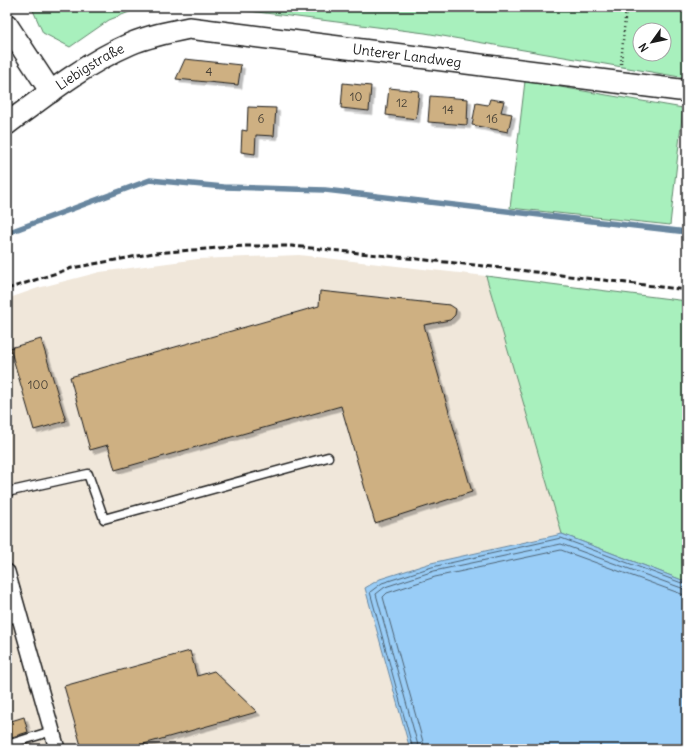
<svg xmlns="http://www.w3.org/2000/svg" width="694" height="756" font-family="Delius,sans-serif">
<defs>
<filter id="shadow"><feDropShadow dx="3.5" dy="3.5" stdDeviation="0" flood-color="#0004"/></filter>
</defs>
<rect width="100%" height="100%" fill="#fff"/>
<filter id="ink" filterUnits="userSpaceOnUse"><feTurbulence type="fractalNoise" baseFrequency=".025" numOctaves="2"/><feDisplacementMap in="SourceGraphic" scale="8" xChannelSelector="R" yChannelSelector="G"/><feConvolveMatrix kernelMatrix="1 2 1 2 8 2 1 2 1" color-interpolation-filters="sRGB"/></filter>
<g filter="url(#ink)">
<path fill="#f0e7da" d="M299,255L486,276L562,534L431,563L365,588L410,749H7V299L38,288L100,272L198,259Z"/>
<path fill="#a8f0bd" stroke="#62866c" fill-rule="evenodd" d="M142,7L109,20L70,47L43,33L32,8Z
M217,7H687L686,78L425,33ZM640,30H664V54H640Z
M525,81L683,108L670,225L510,208Z
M486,276L687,301V582L562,534Z"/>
<path fill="#99cdf7" stroke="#67869f" d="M562,534L687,582V749H410L365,588L380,579L431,563Z"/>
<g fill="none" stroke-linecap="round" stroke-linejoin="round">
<path stroke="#4e6374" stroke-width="1" d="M413,749L370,592L382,583L432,567L561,538L687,585
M419,749L376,594L385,587L434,571L561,544L687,590
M425,749L383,597L387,593L435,577L561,550L687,596"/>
<path stroke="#67869f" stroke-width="5.5" d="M7,233L150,180L224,187L325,190L687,232"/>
</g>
<path fill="#ceb082" stroke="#1c1c1c" filter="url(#shadow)" d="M185,59L241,65L238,85L176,79Z
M343,83L371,86L369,111L341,108Z
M389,88L419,91L416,119L386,115Z
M430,96L468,99L467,125L428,122Z
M490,99L504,101L501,112L512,114L508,132L472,125L476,103L488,105Z
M248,107L276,108L274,136L256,135L255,154L241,152L242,130L247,131Z
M320,291L450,305L456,309L455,315L450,320L424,325L472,492L375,523L341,406L115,470L108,445L90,450L70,377L319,306Z
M41,339L66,421L34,430L10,348Z
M190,651L197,676L214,671L257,712L126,749H82L64,686Z
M24,717L28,732L12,737L8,722Z"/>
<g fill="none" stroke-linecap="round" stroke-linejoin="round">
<defs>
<path id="lane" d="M7,492L88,474L104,519L328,457
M7,620L20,616
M7,745L52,731"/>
<path id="street" d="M7,572L57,749"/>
<g id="secondary">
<path d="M7,25L51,92"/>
<path id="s1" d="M7,124C46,95 86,63 130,44C149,36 169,32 189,28L687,91"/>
</g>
</defs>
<use href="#lane" stroke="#1c1c1c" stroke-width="11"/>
<use href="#street" stroke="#1c1c1c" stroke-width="18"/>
<use href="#secondary" stroke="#1c1c1c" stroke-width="24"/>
<path stroke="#1c1c1c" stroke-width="2.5" stroke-dasharray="1 3" stroke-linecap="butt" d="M621,64L626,7"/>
<use href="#lane" stroke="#fff" stroke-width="8"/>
<use href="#street" stroke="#fff" stroke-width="15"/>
<use href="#secondary" stroke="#fff" stroke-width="21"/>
<path stroke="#1c1c1c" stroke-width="3" stroke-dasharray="6 3" stroke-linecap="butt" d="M7,289L72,268L154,253L244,246H292L484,266L687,290"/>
</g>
</g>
<g text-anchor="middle" stroke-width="3.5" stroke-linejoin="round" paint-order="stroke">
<g font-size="12" fill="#484136">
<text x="209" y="76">4</text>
<text x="356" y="101">10</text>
<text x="402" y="107">12</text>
<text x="448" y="114">14</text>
<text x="261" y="123">6</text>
<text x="492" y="123">16</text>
<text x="38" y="389">100</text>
</g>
<g font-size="14" fill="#1c1c1c" stroke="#fff">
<text dy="5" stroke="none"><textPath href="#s1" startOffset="428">Unterer Landweg</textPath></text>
<text dy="5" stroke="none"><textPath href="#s1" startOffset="101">Liebigstraße</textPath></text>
</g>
</g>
<rect width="694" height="756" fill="none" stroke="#fff" stroke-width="24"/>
<rect x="12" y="12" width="670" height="732" fill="none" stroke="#1c1c1c" stroke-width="1.5" filter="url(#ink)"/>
<g transform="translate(652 42) rotate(237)"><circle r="19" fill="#ffffff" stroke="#a4a4a4"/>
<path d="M0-3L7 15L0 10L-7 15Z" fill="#1c1c1c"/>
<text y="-6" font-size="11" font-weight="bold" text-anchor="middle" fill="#1c1c1c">N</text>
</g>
</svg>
